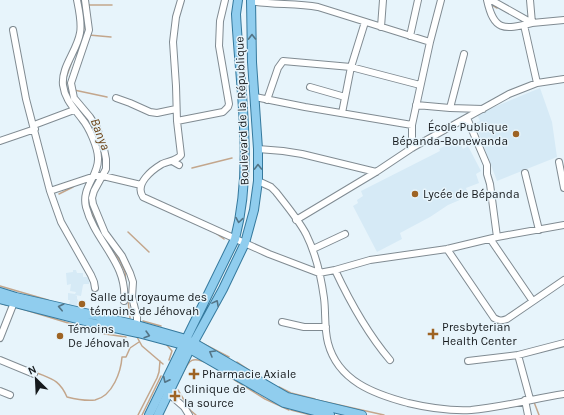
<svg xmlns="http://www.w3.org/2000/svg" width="564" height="415" font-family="Karla,sans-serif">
<rect width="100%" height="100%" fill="#e7f4fb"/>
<path fill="#d6eaf6" d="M540,88L552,122L557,157L497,181L475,123L480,121L477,114Z
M458,139L463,149L468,146L481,171L476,174L479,183L466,188L469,196L448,205L430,217L400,233L402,239L377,252L353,206L358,203L357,200L363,196L361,191L440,151L439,149Z
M73,270H76L77,273H76H83V277H90L91,281L89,282V284H84L83,285L81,296L75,295L77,296V299L78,300L77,306L69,305L70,300H68V293L75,294L76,292L70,291L71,284L67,285L66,273L73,272Z"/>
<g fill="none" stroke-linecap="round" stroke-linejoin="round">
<path stroke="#c3a68c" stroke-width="1.5" d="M81,0L82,8
M87,5H112
M492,5L497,8
M89,35L111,37
M82,36L84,28
M66,87V78L72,61
M74,90L107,97
M72,101L89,121L94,134
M100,151L101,155L100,165
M192,168L232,158
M59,194L73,187
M88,198L89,205L100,231L120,261L125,272L126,285
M128,232L149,252
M214,232L224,239
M0,286L48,300
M127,291L130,318
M0,303L6,305
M19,308L78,326
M143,321L161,326
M81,327L105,334L126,337
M137,337L142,346L163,364
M200,342L229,357
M166,344L172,351L169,360
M237,362L261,378
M217,369L265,399L289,410
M35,372C51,379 59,379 67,397C75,399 87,401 95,400C113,396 121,371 122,357H126L130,348L139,342
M180,379C189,361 189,354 211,365
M279,387L291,393L315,399
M178,390L190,410L196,415
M317,400L384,415
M534,402L539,415
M291,410L311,415
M138,415L157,378L159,372L160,361
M142,415L161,376"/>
<defs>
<path id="minor" d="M77,0C79,10 82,23 80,33C77,51 61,67 63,85C65,100 74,108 82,119C89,127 98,148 98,158C99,176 81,187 86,207C95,242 128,263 124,301
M85,0L89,30L71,83L74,98L90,117L97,128L104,149L106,159V169L94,191L92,198L93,204L105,233L122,256L130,273L133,282L132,297L137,317V325
M181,0L176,17L173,42L176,86L177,121L223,112L228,107L229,104L219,46L220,21L225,0
M487,0C494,31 503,30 532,23L530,0
M491,0L532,23L564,20
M250,1C273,5 296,3 318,7L430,42
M524,25L537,83
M381,27L383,0
M13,30L26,99L50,191L95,176H103L141,185
M410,36L418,0
M310,87L345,97
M255,97L305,107L412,125L430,42L441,0
M116,98L130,103L150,112L157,113L176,109
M267,100L278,68L283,61L351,67L420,85
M416,105L450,108L483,109
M450,108L464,54
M342,113L351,67L365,22
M467,118L487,165V174L490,184L497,237
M177,121L181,155C177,161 168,161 162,164C152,170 134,184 143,197L269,254L319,273L335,270C350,302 367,333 390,360
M34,125L74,110
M0,141L35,129
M412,148V125
M258,149L283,151L302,154L376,172
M172,161L179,165
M559,162L564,188
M525,173L539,230
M258,181L271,187L276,192C286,205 298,219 306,234C316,254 321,276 324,298C326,313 324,328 328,343C338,381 374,394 408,403C429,408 450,411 471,410C502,407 533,399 564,394
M50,191L61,222L91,275L94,282L95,288
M296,220L376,172L412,148L509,94L537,83L564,79
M491,240L532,300
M313,249L345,234
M447,249L494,318C499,321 502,321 507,319L564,280
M335,270L370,260L447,249L497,237L564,225
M282,322L304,327H326
M0,338L15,300
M518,355L530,399
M0,360L34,374
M468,361L518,355L564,343
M0,391L10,395
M168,393L184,407L189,415
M525,400L528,415"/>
<path id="major" d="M0,292L16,297L137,325L186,339L194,343L287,397L362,415
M0,299L96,324L138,333L183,345L284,403L330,415
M149,415L235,239C254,166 240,89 236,14L238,0
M158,415L190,349L223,289L245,243L254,210L258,181V149L252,62L251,0"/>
</defs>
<use href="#minor" stroke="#808b92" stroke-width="8"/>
<use href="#major" stroke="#35799d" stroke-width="10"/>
<use href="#minor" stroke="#fff" stroke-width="6"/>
<use href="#major" stroke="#90cdee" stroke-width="8"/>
</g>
<defs><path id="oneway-chevron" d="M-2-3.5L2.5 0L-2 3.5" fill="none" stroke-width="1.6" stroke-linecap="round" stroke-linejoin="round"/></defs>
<g stroke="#537486">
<use href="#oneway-chevron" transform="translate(252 37) rotate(-91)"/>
<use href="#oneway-chevron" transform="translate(258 167) rotate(-91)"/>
<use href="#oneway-chevron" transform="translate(239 220) rotate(99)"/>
<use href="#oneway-chevron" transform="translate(216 303) rotate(-62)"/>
<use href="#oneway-chevron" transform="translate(61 307) rotate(-167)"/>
<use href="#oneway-chevron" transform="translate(147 335) rotate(16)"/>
<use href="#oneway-chevron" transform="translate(212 353) rotate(-150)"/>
<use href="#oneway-chevron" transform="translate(166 380) rotate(116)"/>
</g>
<g fill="#9e6323" stroke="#e7f4fb" stroke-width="1.5">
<circle cx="516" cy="134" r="4"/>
<circle cx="415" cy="194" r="4"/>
<circle cx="82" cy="304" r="4"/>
<path d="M431 328h4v4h4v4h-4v4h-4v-4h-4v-4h4z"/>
<circle cx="60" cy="336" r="4"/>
<path d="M192 368h4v4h4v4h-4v4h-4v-4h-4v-4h4z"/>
<path d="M173 390h4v4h4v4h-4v4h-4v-4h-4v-4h4z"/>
</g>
<g text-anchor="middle" stroke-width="3" stroke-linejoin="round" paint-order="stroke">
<g font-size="12" fill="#161a1d" stroke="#e7f4fb">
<text transform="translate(242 111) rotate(-92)" y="4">Boulevard de la République</text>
</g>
<g font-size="12" fill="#161a1d" stroke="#e7f4fb" text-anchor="start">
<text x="508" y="131" text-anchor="end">École Publique<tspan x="508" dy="14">Bépanda-Bonewanda</tspan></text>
<text x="423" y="198">Lycée de Bépanda</text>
<text x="90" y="301">Salle du royaume des<tspan x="90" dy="14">témoins de Jéhovah</tspan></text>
<text x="442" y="331">Presbyterian<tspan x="442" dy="14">Health Center</tspan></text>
<text x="68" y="333">Témoins<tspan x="68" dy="14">De Jéhovah</tspan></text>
<text x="202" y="378">Pharmacie Axiale</text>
<text x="184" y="393">Clinique de<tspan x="184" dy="14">la source</tspan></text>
</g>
<g font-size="13" font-style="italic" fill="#6c4418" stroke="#e7f4fb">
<text transform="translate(101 134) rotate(69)" y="5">Banya</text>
</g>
</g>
<g transform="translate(36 379) rotate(336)" stroke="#e7f4fb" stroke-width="3" paint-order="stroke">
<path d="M0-3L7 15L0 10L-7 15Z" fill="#161a1d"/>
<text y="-6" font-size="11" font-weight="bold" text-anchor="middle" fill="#161a1d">N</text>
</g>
</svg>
